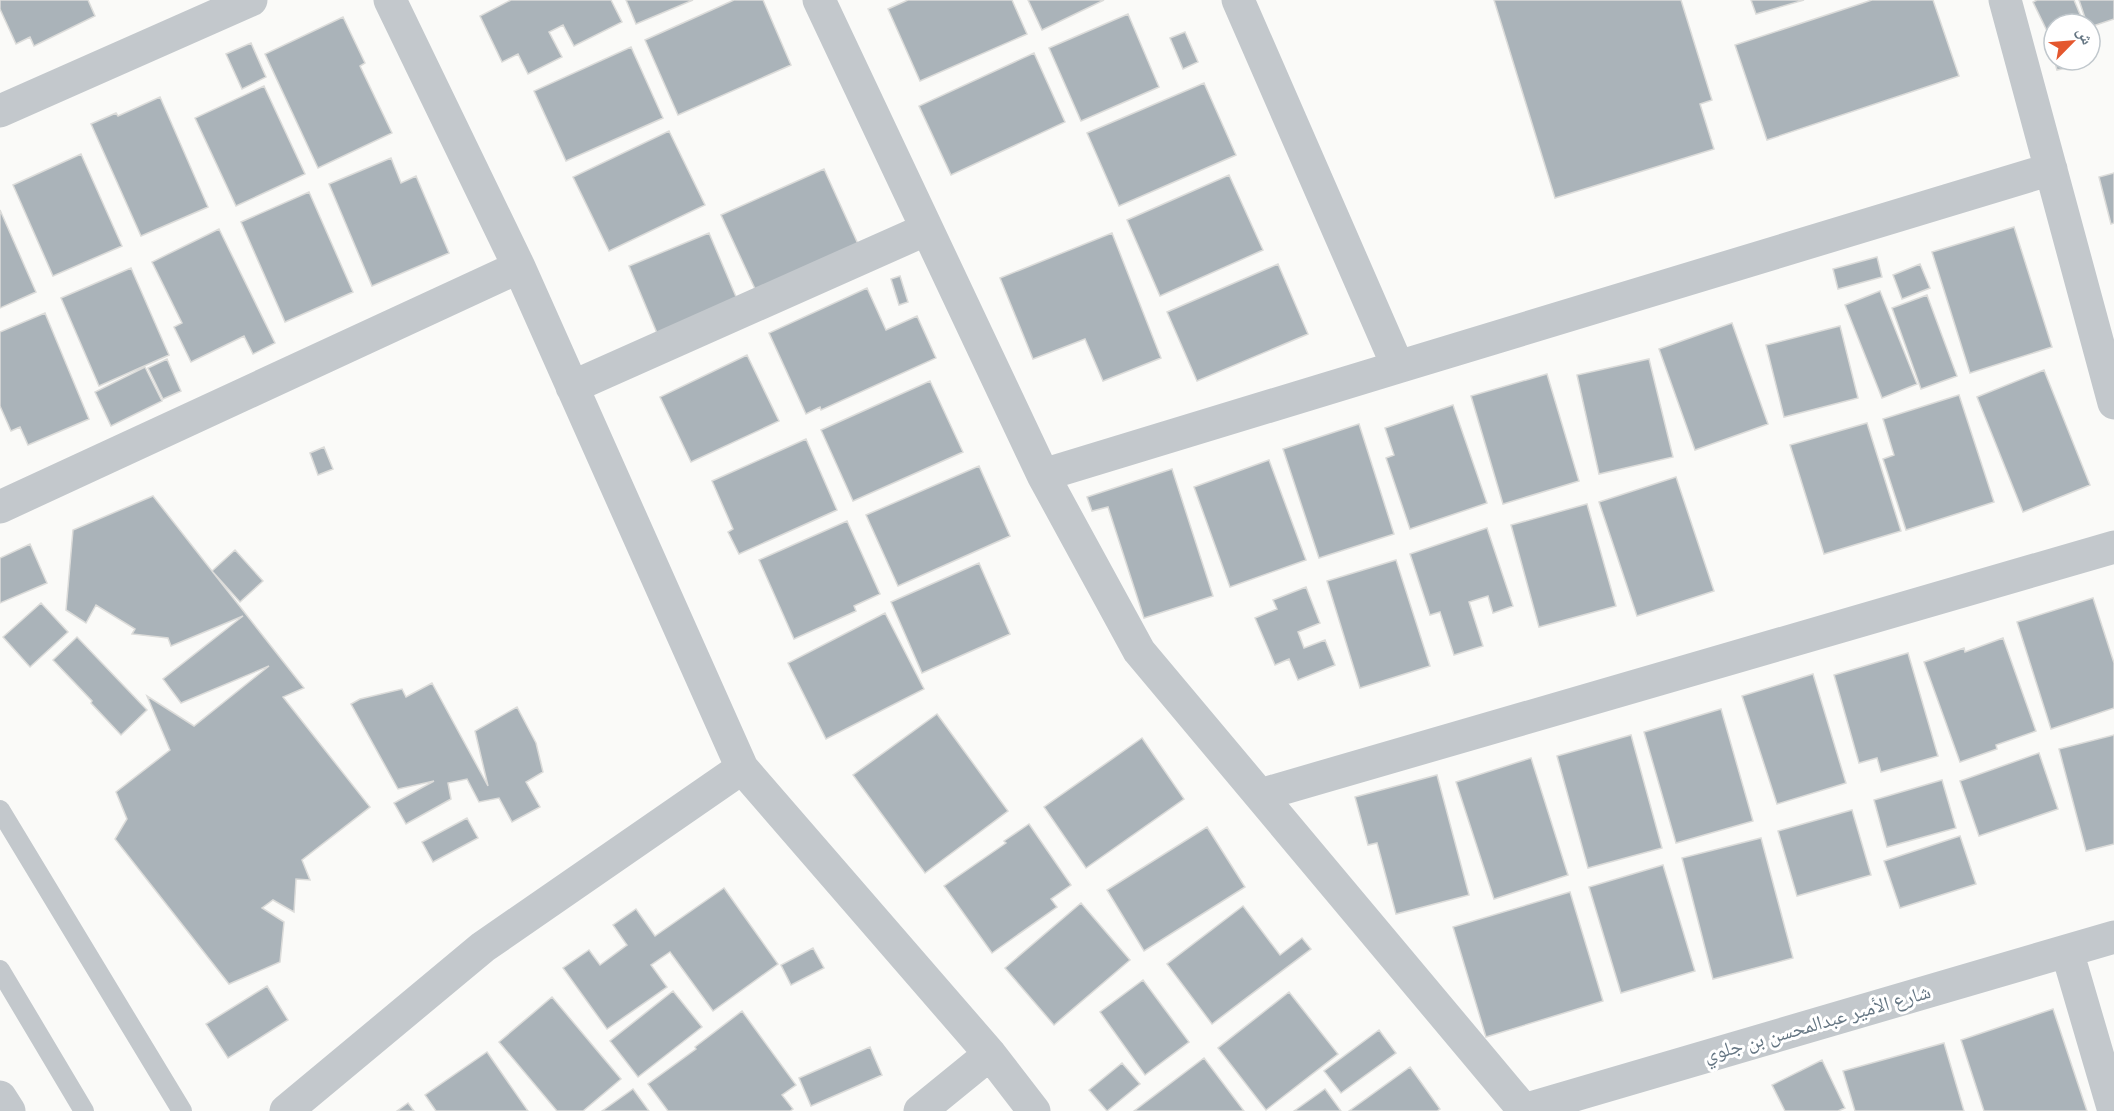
<svg xmlns="http://www.w3.org/2000/svg" width="2114" height="1111" font-family="Roboto,'Noto Naskh Arabic',sans-serif">
<rect width="100%" height="100%" fill="#fafaf8"/>
<path fill="#aab3b9" stroke="#dcdcda" stroke-width="1.5" d="M0,0H88L95,16L34,46L30,37L16,44L0,9Z
M511,0H611L622,22L574,46L563,25L549,32L562,57L528,74L518,54L502,62L480,16Z
M626,0H693L636,24Z
M734,0H763L791,65L678,115L645,40Z
M908,0H1012L1027,34L920,81L888,9Z
M1028,0H1104L1042,30Z
M1494,0H1681L1712,100L1700,104L1714,149L1555,198Z
M1751,0H1804L1756,14Z
M1872,0H1933L1959,76L1767,140L1735,45Z
M2037,0H2074L2082,19L2071,24H2054V32L2049,35L2033,2Z
M2079,0H2114V19L2090,27V24H2087Z
M1128,14L1159,87L1081,121L1049,48Z
M343,17L365,63L360,66L392,133L318,168L265,54Z
M1185,32L1198,62L1183,69L1170,38Z
M2054,42V60H2073L2075,66L2057,70L2050,43Z
M251,43L266,77L242,89L226,54Z
M631,47L663,118L566,161L534,91Z
M1034,53L1065,122L951,175L919,106Z
M1204,83L1236,155L1119,206L1087,133Z
M264,86L305,174L236,206L195,118Z
M160,97L208,207L141,236L91,124L116,113L118,116Z
M669,131L705,205L609,251L573,177Z
M81,154L122,246L53,276L13,185Z
M391,158L401,183L416,176L449,253L372,286L329,184Z
M824,169L858,244L756,291L721,215Z
M2114,173V223L2111,224L2099,177Z
M1229,175L1263,250L1160,296L1127,220Z
M309,192L353,292L285,322L241,222Z
M0,210L36,292L0,308Z
M2014,227L2052,347L1970,373L1932,252Z
M219,229L275,343L253,354L244,336L191,362L174,327L182,323L152,262Z
M709,233L737,299L657,333L629,266Z
M1112,233L1161,358L1103,381L1085,339L1033,359L1000,278Z
M1877,257L1882,277L1838,289L1833,269Z
M1278,264L1308,334L1197,381L1167,312Z
M1920,264L1930,288L1902,299L1893,275Z
M131,268L169,355L99,386L61,298Z
M900,276L908,302L899,305L891,279Z
M867,288L886,330L917,316L936,358L821,410L820,407L806,414L769,333Z
M1880,291L1917,384L1882,398L1845,305Z
M1927,295L1957,376L1921,389L1892,308Z
M45,313L89,419L28,445L20,427L11,431L0,406V332Z
M1732,323L1768,424L1695,450L1659,349Z
M1840,326L1858,398L1784,417L1766,345Z
M747,355L779,421L691,462L660,397Z
M167,359L181,391L163,399L148,368Z
M1649,359L1673,457L1599,474L1577,375Z
M145,367L162,401L111,426L95,392Z
M2044,370L2090,485L2023,512L1977,397Z
M1547,374L1579,481L1503,504L1471,396Z
M930,381L963,452L853,501L821,430Z
M1959,395L1994,502L1906,530L1883,459L1894,455L1883,419Z
M1453,405L1487,503L1410,529L1386,458L1394,455L1385,428Z
M1867,423L1901,531L1824,554L1790,445Z
M1359,424L1394,534L1319,558L1283,449Z
M806,439L837,510L739,554L728,532L733,529L712,481Z
M324,447L333,469L318,475L310,453Z
M1269,460L1306,560L1230,587L1194,487Z
M979,466L1010,536L898,586L866,515Z
M1172,469L1213,596L1144,618L1108,507L1092,511L1087,497Z
M1676,477L1714,591L1637,616L1599,502Z
M153,496L304,688L283,697L370,807L302,860L310,880L296,879L294,912L273,900L262,908L284,922L280,962L229,984L115,839L127,819L116,792L170,750L147,696L194,726L269,666L181,703L163,679L243,616L171,646L168,638L132,634L135,629L96,605L86,623L66,610L73,530Z
M1587,504L1616,606L1539,627L1511,525Z
M847,521L880,594L854,606L856,611L794,639L759,560Z
M1487,528L1513,606L1493,613L1488,596L1469,602L1483,646L1454,655L1440,612L1430,615L1410,554Z
M30,544L47,583L0,603V558Z
M235,550L263,581L240,602L212,571Z
M1396,560L1430,666L1360,688L1327,581Z
M979,563L1010,634L922,673L891,602Z
M1306,587L1320,623L1298,632L1304,648L1325,640L1335,665L1298,680L1289,659L1275,665L1255,618L1277,609L1273,600Z
M2093,598L2114,663V708L2051,729L2017,622Z
M41,603L68,632L30,667L3,637Z
M885,613L924,689L826,739L788,663Z
M77,637L147,710L121,735L91,703L92,701L53,660Z
M2003,638L2036,731L1996,745L1997,749L1960,762L1924,662L1964,648L1965,652Z
M1908,653L1938,756L1881,772L1877,758L1859,763L1834,675Z
M1813,674L1846,783L1777,804L1742,696Z
M432,683L488,786L475,731L517,707L536,743L543,772L526,782L540,807L512,822L499,798L479,802L467,779L448,783L451,799L406,824L394,803L434,781L398,789L351,704L360,699L402,689L406,697Z
M1721,709L1753,821L1676,843L1644,732Z
M937,714L1008,811L925,873L853,775Z
M1631,735L1662,848L1588,868L1557,756Z
M2114,735V844L2086,851L2059,749Z
M1142,738L1184,799L1086,868L1044,807Z
M2039,753L2058,809L1979,836L1960,781Z
M1531,758L1568,875L1494,899L1456,782Z
M1437,775L1469,895L1396,914L1377,843L1368,845L1355,797Z
M1942,780L1956,828L1887,847L1874,800Z
M1852,810L1871,875L1797,896L1778,831Z
M467,818L478,838L433,862L422,842Z
M1029,824L1071,885L1051,899L1057,907L992,953L944,886L1006,843L1004,841Z
M1207,827L1245,887L1144,951L1107,890Z
M1960,836L1976,884L1900,908L1884,861Z
M1761,838L1793,958L1713,979L1682,858Z
M1663,865L1695,971L1621,993L1589,887Z
M724,888L778,964L713,1011L670,952L651,965L667,987L607,1029L563,968L589,950L600,965L627,945L613,925L636,909L655,936Z
M1570,892L1603,1001L1486,1037L1453,927Z
M1081,903L1130,960L1054,1025L1005,968Z
M1243,906L1280,955L1302,938L1311,949L1212,1024L1167,964Z
M813,948L824,968L791,985L781,965Z
M1143,980L1189,1042L1145,1075L1100,1012Z
M267,986L288,1020L228,1058L206,1024Z
M673,991L702,1027L638,1077L610,1041Z
M1289,992L1338,1054L1266,1110L1218,1048Z
M552,997L621,1079L583,1111H557L499,1042Z
M2053,1009L2087,1111H1984L1961,1040Z
M742,1011L796,1085L782,1095L793,1109L790,1111H668L648,1084L696,1049L695,1047Z
M1379,1030L1396,1053L1341,1093L1324,1071Z
M1944,1043L1964,1111H1855L1843,1071Z
M870,1047L882,1075L811,1106L799,1078Z
M487,1052L528,1111H436L425,1095Z
M1204,1058L1244,1111H1134Z
M1822,1060L1845,1108L1838,1111H1785L1772,1085Z
M1122,1063L1140,1084L1107,1111L1089,1090Z
M1410,1067L1440,1109L1437,1111H1349Z
M633,1089L649,1111H602Z
M1325,1089L1341,1111H1294Z
M408,1103L414,1111H397Z"/>
<g fill="none" stroke-linecap="round" stroke-linejoin="round">
<path stroke="#c3c8cc" stroke-width="20" d="M0,810L182,1111
M0,970L84,1111"/>
<path stroke="#c3c8cc" stroke-width="33" d="M390,0L519,267L742,768L990,1054L1034,1111
M819,0L1043,475L1139,651L1523,1109
M2005,0L2114,403
M0,111L251,0
M1398,367L2051,169
M572,387L927,229
M1043,475L1398,367L1238,0
M0,507L519,267
M1260,795L2114,547
M2067,951L2114,1111
M0,1097L9,1111
M286,1111L483,947L742,768
M920,1111L990,1054
M1520,1111L2114,937"/>
</g>
<g text-anchor="middle" stroke-width="6" stroke-linejoin="round" paint-order="stroke">
<g font-size="20" fill="#657683" stroke="#fff">
<text transform="translate(1817 1023) rotate(-16)" y="7">شارع الأمير عبدالمحسن بن جلوي</text>
</g>
</g>
<g transform="translate(2072 42) rotate(65)"><circle r="28" fill="#ffffff" stroke="#c1c8cd" stroke-width="1.5"/>
<path d="M0-4.5L10 22L0 15L-10 22Z" fill="#e4572e"/>
<text y="-9" font-size="16" font-weight="bold" text-anchor="middle" fill="#657683">ش</text>
</g>
</svg>
